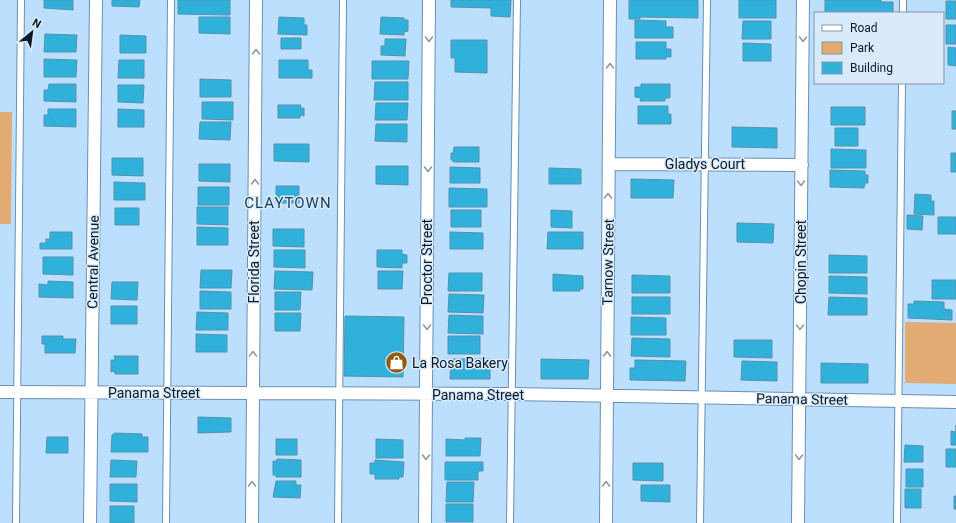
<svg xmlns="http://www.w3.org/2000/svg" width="956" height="523" font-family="Roboto,sans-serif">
<rect width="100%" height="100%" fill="#bddffe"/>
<path fill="#e2ab73" d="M0,112H12L11,224H0Z
M905,322L956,323V384L905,383Z"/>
<path fill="#30b1dc" stroke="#5791a9" d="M44,0H73V10L44,8Z
M112,0H140L139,7L112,6Z
M178,0H230V15L178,14Z
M451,0H511L510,17L491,16V8L451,7Z
M629,0H698V18L640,17V19H629Z
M739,0H776V18H739Z
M825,0H881V2H893V13H825Z
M946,1H956V19H946Z
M199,17H230V34L199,33Z
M279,17L304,18V25H307V35L278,34Z
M381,17L404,18V20H408V31L404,32V35L380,34Z
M635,20L666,21V27H673V38H635Z
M743,21H771V39H742Z
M946,25H956V44H946Z
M45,34L77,35L76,52H44Z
M120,35L146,36V53H120Z
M281,38H301V49H281Z
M385,39H406L405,56L381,55V46H385Z
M451,40H487V73L455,72V58H451Z
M636,42H666V49H671V57H666V59H636Z
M743,43L771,44V61H743Z
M948,47L956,48V66L948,65Z
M44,59L77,60L76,77H44Z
M119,60H144V78H118Z
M279,60H308V70H312V78H279Z
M372,61H409L408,79H372Z
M200,79L231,80V97H200Z
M375,82H408V100H374Z
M49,84H76V102L44,101V90H48Z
M641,84H670V98H665V101H640L641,98L635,97V87H641Z
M118,85H144L143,103L118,102Z
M202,102H233V120L202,119Z
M376,103H408L407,120H375Z
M278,105H301L300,108H304V116L300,115V118H278Z
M638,106H668V114H671V124H638Z
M831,107H865V125H831Z
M48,109H76V127L44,126V115H48Z
M118,109L144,110V127H118Z
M952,111H956V129H952Z
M200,122H231L230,140L199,139Z
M376,124H407V142L375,141Z
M732,127L777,128V148L732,147Z
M835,128H858V146H835Z
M274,144H309V162L274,161Z
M454,147H479V162H453V160H451V153H453Z
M831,149L866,150V168H831Z
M951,153H956V172H951Z
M112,158H143V176L112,175Z
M199,164H230V182L199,181Z
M376,166H408V185L376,184Z
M450,167L480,168V183H450Z
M549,168L581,169V184H549Z
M830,170L865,171V175H868V183H865L864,188L830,187Z
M631,179L674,180L673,198H631Z
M114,182L145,183V200H114Z
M276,186H299V203H276Z
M198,187H229V205H198Z
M449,188L487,189V207H449Z
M915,194L931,195V201H934V215L914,214Z
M197,207H228V225L197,224Z
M115,208H139V225H115Z
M451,210H481V227H451Z
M551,210L572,211V228L551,227Z
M907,215L923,216L922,230L907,229Z
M938,217H956V234H938Z
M737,223L774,224L773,243L737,242Z
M197,227L228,228V245H197Z
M273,229H304V247L273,246Z
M50,232H72V249H40V243H46V239H50Z
M450,232L483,233V249H450Z
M548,232H583V249H547Z
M274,250H305V268L274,267Z
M377,250H402V254L407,255V263H402V268L377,267Z
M829,255L867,256V273H829Z
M43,257H73V275L43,274Z
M201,270H232L231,288H200Z
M275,271L313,272L312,290L274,289Z
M378,271H403L402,289H378Z
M449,273H482V291H448Z
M553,274L583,276V289H580V291H553Z
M632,275L670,276V293H632Z
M829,276L867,277V294L829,293Z
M932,280H956V299H932Z
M48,281L73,282V298L39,297V284L48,285Z
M112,282H138L137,300L111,299Z
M200,291L231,292V309H200Z
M275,292H301L300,310H275Z
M449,294L484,295L483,313L448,312Z
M632,297H670V314H632Z
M829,297L867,298V315H828Z
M914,301L944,302V309L952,310V320L908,318V304H914Z
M111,306H137V324H111Z
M197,312L228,313V330H196Z
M275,313H301L300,331H275Z
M449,315L483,316V334L448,333Z
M345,316L404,317L403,377L344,376Z
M631,317L666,318V335H631Z
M196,334L227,335V352H196Z
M42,336H63V339H76L75,353H45V344H42Z
M448,336H480V354H448Z
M632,338L670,339V357L631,356Z
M734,340H772V358L734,357Z
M114,356H138V374H115L114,371L111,372V360H115Z
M451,359H490V379H450Z
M541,359L589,360L588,379H541Z
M635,360L686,361L685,381L630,380V368H635Z
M742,361L777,362V381L741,380Z
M821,363L868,364V383H821Z
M198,417L231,418V432L198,433Z
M956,425V445H951V431L956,432Z
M115,433L142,434V437H148V452H111L112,435Z
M47,437H68V453H46Z
M465,438H481L480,456H446V439L465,440Z
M276,439H297V455H276Z
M376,439L403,440V458H376Z
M905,445L923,446V462H904Z
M946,449H956V467H946Z
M277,459L301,460V477H276V475H273V461H277Z
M111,460L137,461L136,477H110Z
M375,460L404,462L403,477H399V479H375V474H370V463H375Z
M445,462H483V471H478V480H445Z
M633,463H663V481L633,480Z
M906,469H923V487H906Z
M276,481H296V485H301L300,498L273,497Z
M447,482H474L473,502H446Z
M110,484H137V502L110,501Z
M641,485H670V502L641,501Z
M905,489H921V508H905Z
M954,496H956V509H954Z
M446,504H473V522H446Z
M110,506H134V523H110Z"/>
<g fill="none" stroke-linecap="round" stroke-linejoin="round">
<defs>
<path id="service" d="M903,13V0
M16,523L21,0
M166,523L171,0
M338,523L343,0
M510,523L517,0
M700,523L707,0
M897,523L902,83"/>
<path id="minor" d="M609,164L802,165
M0,392L512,394L956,402
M90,523L96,0
M252,523L256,0
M425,523L429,0
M606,523L610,0
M798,523L803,0"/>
</defs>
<use href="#service" stroke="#6890b5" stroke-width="8"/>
<use href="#minor" stroke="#6890b5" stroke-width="14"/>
<use href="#service" stroke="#fff" stroke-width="6"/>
<use href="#minor" stroke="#fff" stroke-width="12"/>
</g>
<defs><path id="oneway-chevron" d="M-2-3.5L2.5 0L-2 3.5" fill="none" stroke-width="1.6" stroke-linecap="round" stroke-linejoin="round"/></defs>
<g stroke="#91989e">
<use href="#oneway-chevron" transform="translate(429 39) rotate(90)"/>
<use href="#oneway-chevron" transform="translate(803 39) rotate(91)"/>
<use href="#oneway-chevron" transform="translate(256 52) rotate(-90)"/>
<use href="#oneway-chevron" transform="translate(610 66) rotate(-89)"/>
<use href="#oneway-chevron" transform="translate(428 169) rotate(90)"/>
<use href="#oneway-chevron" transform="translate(255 182) rotate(-90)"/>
<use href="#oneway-chevron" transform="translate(801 183) rotate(90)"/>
<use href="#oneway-chevron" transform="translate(608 196) rotate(-89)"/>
<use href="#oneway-chevron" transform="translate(427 327) rotate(90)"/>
<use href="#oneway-chevron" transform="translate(800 327) rotate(90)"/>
<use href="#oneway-chevron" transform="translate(253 354) rotate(-90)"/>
<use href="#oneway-chevron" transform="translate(607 354) rotate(-89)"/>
<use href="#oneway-chevron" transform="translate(426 457) rotate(91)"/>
<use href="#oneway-chevron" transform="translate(799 457) rotate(91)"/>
<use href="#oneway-chevron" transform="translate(252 484) rotate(-89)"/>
<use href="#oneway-chevron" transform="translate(606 484) rotate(-89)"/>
</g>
<defs>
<symbol id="shop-disc" viewBox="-11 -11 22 22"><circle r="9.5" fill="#915911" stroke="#d9eafa"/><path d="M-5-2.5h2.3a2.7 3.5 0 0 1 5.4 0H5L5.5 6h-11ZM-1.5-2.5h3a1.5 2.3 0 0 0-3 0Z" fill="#fff"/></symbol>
</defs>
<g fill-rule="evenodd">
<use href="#shop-disc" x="384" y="350" width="25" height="25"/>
</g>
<g text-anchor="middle" stroke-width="3" stroke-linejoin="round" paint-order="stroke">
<g font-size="14" fill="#0a1a28" stroke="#d9eafa">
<text x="705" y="169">Gladys Court</text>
<text transform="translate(93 262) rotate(-89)" y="5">Central Avenue</text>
<text transform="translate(254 262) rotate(-90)" y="5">Florida Street</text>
<text transform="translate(427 262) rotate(-90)" y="5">Proctor Street</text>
<text transform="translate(608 262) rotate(-89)" y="5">Tarnow Street</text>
<text transform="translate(801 262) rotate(-90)" y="5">Chopin Street</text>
<text x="154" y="398">Panama Street</text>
<text x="478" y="400">Panama Street</text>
<text transform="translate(802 399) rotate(1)" y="5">Panama Street</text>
</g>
<g font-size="14" fill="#0a1a28" stroke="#d9eafa" text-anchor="start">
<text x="412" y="368">La Rosa Bakery</text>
</g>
<g font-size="15" letter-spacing="1" fill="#163e5d" stroke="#d9eafa">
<text x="288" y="208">CLAYTOWN</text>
</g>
</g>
<rect x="814" y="12" width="130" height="72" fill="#d9eafa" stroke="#8697a6"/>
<rect x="822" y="25" width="20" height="6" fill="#ffffff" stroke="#8697a6"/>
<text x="850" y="32" font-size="12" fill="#0a1a28">Road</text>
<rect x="822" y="42" width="20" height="12" fill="#e2ab73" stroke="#8697a6"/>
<text x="850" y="52" font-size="12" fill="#0a1a28">Park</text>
<rect x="822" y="62" width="20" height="12" fill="#30b1dc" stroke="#8697a6"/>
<text x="850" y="72" font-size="12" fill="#0a1a28">Building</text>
<g transform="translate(32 32) rotate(29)" stroke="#d9eafa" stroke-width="3" paint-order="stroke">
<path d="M0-3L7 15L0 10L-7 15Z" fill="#0a1a28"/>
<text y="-6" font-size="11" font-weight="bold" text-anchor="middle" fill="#0a1a28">N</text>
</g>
</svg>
